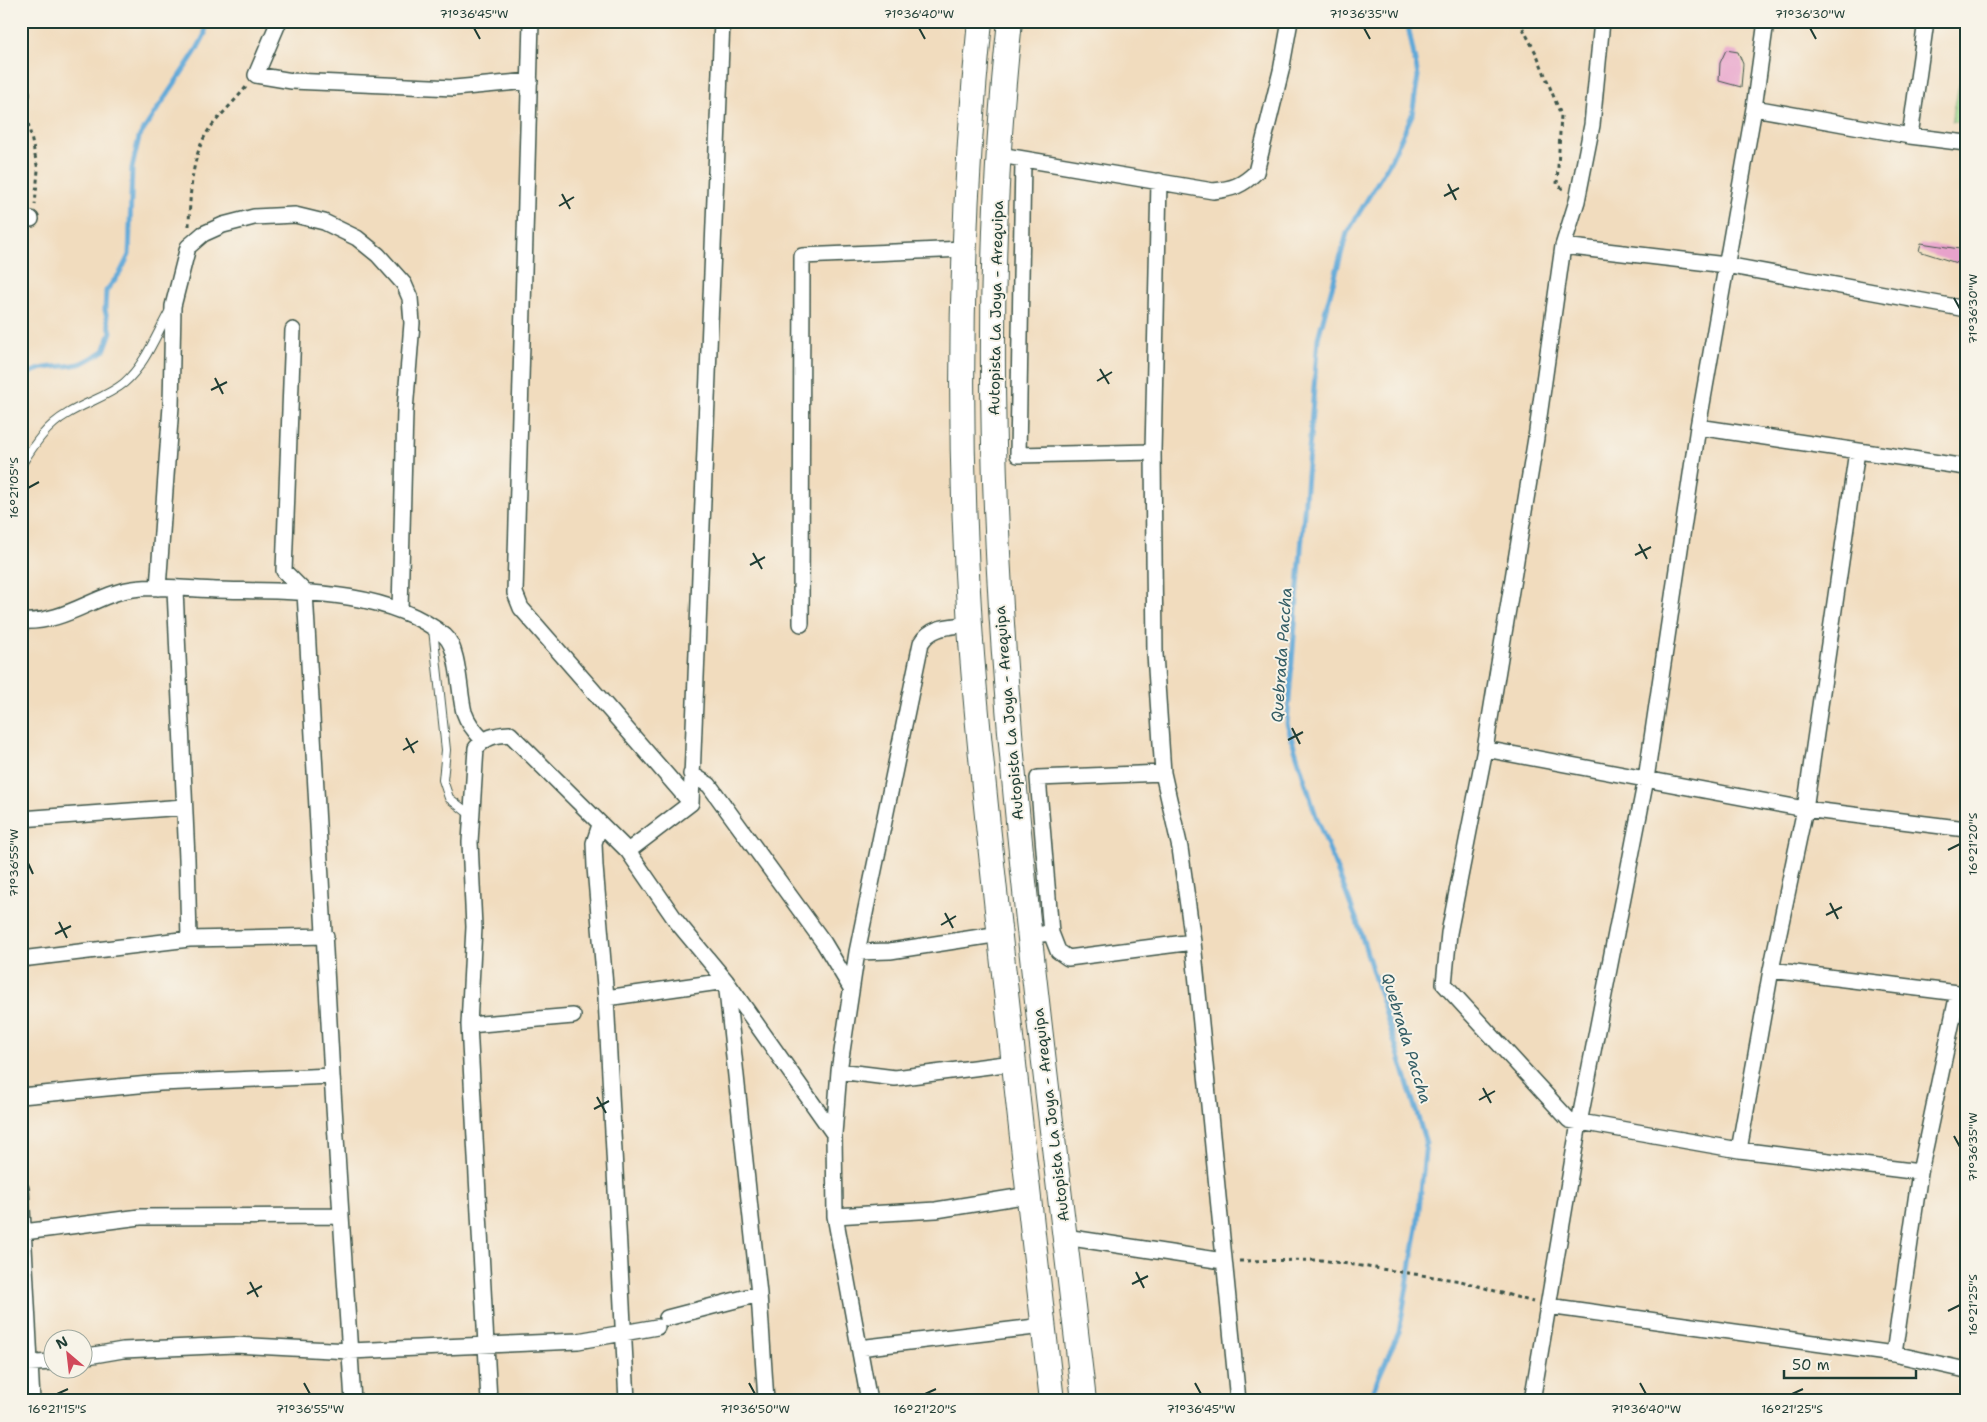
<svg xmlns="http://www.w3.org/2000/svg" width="1987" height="1422" font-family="'Shantell Sans',sans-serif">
<rect width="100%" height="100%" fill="#f7f3e8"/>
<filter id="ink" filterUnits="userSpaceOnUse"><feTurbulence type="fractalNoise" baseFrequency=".02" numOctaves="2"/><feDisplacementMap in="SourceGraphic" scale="10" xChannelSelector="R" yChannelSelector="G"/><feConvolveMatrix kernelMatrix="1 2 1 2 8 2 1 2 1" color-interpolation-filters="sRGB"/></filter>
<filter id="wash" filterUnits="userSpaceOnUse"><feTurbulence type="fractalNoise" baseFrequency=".0096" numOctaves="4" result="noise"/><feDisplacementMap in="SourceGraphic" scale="20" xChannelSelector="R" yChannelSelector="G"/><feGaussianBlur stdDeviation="1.12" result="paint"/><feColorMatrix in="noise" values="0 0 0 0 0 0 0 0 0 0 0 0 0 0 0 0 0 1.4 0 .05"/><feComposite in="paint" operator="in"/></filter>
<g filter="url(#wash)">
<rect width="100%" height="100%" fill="#f1dcbe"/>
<path fill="#a0dc8f" stroke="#608c62" d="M1962,70L1966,71V124L1952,121Z"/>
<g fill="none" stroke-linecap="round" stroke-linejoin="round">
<path stroke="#61a9d8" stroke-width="5" d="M21,378C43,363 56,369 79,364C87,362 96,355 104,351L111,332L105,310L106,291L120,273L129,255L132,168L139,137L196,51L205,34L204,21
M1368,1401L1399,1332L1417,1228L1426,1143L1357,921L1316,816L1287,724L1318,338L1347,233L1391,160L1412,115L1418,76L1407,21"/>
</g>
<g id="blocks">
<path fill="#e8a2cb" d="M1726,50L1738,52L1743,64L1741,87L1719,81L1720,63Z
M1921,243L1966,250V266L1919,251Z"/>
</g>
</g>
<g filter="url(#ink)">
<use href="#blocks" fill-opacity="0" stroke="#3e5549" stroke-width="1"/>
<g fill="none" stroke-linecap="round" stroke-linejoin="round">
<defs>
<path id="lane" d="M21,465C34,445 46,426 67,414C86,402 107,397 124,383C145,365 156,335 169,312
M433,629L446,750L443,780L449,798L472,816"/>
<path id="street" d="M279,21L256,75L292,81L454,88L530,81
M531,21L515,593L521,608L691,803
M1602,21L1592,125L1577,201L1563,246L1536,438L1485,749L1449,933L1444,984L1569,1120L1739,1150L1920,1172
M21,94H22
M1754,108L1910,136L1966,143
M1910,136L1926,21
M1000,155L1213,191C1232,189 1242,186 1256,172L1281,71L1290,21
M1023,160L1018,455L1153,452
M1159,181L1153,452L1155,654L1163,773L1180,848L1193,942L1238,1401
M21,218L31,219
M1563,246L1726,265L1966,309
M293,330L284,571L305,592L332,1076L353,1401
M1698,427L1966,467
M158,588L171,406L173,306L188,247L203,234L223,225L254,217L295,215L324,222L357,238L378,255L404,284L410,298L412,323L405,411L400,610
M175,589L187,859L189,939
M21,621C65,624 95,594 133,589C160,585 189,589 216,590C290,592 385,587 445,636C459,648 459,694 464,712C468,724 475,732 483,740
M801,624L802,256L964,249
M1485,749L1805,809L1966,829
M691,774L709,785L824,943L851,988
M691,803L722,21
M21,819L184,807
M600,825L594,843L595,867L606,998L627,1401
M628,851L691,803
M1051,933L1038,778L1163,773
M1042,934L1051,933L1058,951L1068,958L1193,942
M857,952L890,951L1000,934
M21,959L189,939L326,936
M1771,970L1966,994
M606,998L726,981L759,1294L766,1401
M469,1025L573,1016
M839,1071L895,1078L1013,1063
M21,1096L160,1083L332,1076
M1739,1150L1771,970L1805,809L1857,451
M21,1189L32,1401
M835,1216L936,1210L1030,1195
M24,1232L140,1217L341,1216
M1065,1237L1223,1261
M1548,1306L1894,1354L1966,1370
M667,1318L759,1294
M859,1348L1043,1326
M1894,1354L1920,1172L1958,993
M82,1357L123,1350L235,1345L350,1351L578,1341L657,1327
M21,1364L52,1362
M489,1401L469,1025L474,927L470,842L476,748C486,737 494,735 510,734L628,851L677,922L726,981L834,1134
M869,1401L835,1216L834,1134L839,1071L857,952L921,643C932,625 951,627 970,624
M1532,1401L1579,1123L1646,779L1698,427L1754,108L1766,21"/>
<path id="primary" d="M980,21C960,222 957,425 970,626C976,721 987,815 997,910C1014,1074 1034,1237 1052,1401
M1010,21C959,482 1032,943 1084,1401"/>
</defs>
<use href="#lane" stroke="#3e5549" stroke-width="10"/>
<use href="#street" stroke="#3e5549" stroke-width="18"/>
<use href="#primary" stroke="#3e5549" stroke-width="26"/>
<path stroke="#3e5549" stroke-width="3" stroke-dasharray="4 4" stroke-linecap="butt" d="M1519,21L1537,55L1561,115L1557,184L1563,189
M25,108L38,170L35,205
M189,226C190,195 191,154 210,128C221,114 235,101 246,87
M1239,1261L1321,1260L1461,1281L1533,1302"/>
<use href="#lane" stroke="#fff" stroke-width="8"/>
<use href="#street" stroke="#fff" stroke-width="15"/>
<use href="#primary" stroke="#fff" stroke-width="24"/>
</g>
</g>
<path fill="none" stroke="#1f3d34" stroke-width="2" d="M474,28L480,39M919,28L925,39M1364,28L1370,39M1810,28L1816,39M1448,184L1456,200M562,194L570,209M1444,196L1459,188M559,206L574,197M1954,298L1960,309M1100,369L1109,384M215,378L223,394M1097,381L1112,372M211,390L227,382M28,488L39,482M1639,544L1647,559M753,553L762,569M1635,555L1651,547M750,565L765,557M1292,728L1300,744M406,738L414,753M1288,740L1303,732M403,750L418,741M1948,850L1960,844M28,863L33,874M1830,903L1838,919M945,913L953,928M1826,915L1842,907M59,922L67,938M941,925L956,916M55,934L71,926M1483,1088L1491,1103M597,1097L606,1113M1479,1100L1495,1091M594,1109L609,1101M1954,1136L1960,1147M1136,1272L1144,1288M250,1282L258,1297M1132,1284L1148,1276M247,1294L262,1286M1948,1311L1960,1305M304,1383L310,1394M749,1383L755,1394M1195,1383L1201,1394M1640,1383L1646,1394M57,1394L68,1389M925,1394L936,1389M1792,1394L1803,1389"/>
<g text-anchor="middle" stroke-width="4" stroke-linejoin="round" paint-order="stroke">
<g font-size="15" fill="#1f3d34" stroke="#f7f3e8">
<text transform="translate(996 308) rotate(-89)" y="5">Autopista La Joya - Arequipa</text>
<text transform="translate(1009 713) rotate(-95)" y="5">Autopista La Joya - Arequipa</text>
<text transform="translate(1051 1115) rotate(-97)" y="5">Autopista La Joya - Arequipa</text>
</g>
<g font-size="16" font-style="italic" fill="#335d65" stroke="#f7f3e8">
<text transform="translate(1281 655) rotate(-86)" y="6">Quebrada Paccha</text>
<text transform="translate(1407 1038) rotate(73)" y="6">Quebrada Paccha</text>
</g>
</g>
<rect width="1987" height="1422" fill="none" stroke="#f7f3e8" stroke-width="55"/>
<g transform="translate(68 1354) rotate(332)"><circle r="24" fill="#f7f3e8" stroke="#a1aaa0"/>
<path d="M0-4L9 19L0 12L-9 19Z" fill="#d1495b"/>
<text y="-8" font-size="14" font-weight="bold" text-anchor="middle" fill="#1f3d34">N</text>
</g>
<path d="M1784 1370v8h132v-8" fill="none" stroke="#1f3d34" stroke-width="2.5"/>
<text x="1792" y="1370" font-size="15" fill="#1f3d34" stroke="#f7f3e8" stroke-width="4" paint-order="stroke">50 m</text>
<rect x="28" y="28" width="1932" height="1366" fill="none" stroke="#1f3d34" stroke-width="2"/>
<g font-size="12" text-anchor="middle" fill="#1f3d34">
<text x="474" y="18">71°36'45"W</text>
<text x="919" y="18">71°36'40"W</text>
<text x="1364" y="18">71°36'35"W</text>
<text x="1810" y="18">71°36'30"W</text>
<text transform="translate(1973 309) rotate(-90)" y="4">71°36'30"W</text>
<text transform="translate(14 488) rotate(-90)" y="4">16°21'05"S</text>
<text transform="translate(1973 844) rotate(-90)" y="4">16°21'20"S</text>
<text transform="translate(14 863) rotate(-90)" y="4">71°36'55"W</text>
<text transform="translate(1973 1147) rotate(-90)" y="4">71°36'35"W</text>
<text transform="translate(1973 1305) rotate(-90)" y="4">16°21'25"S</text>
<text x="57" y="1413">16°21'15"S</text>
<text x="310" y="1413">71°36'55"W</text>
<text x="755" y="1413">71°36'50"W</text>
<text x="925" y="1413">16°21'20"S</text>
<text x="1201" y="1413">71°36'45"W</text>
<text x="1646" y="1413">71°36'40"W</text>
<text x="1792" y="1413">16°21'25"S</text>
</g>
</svg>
